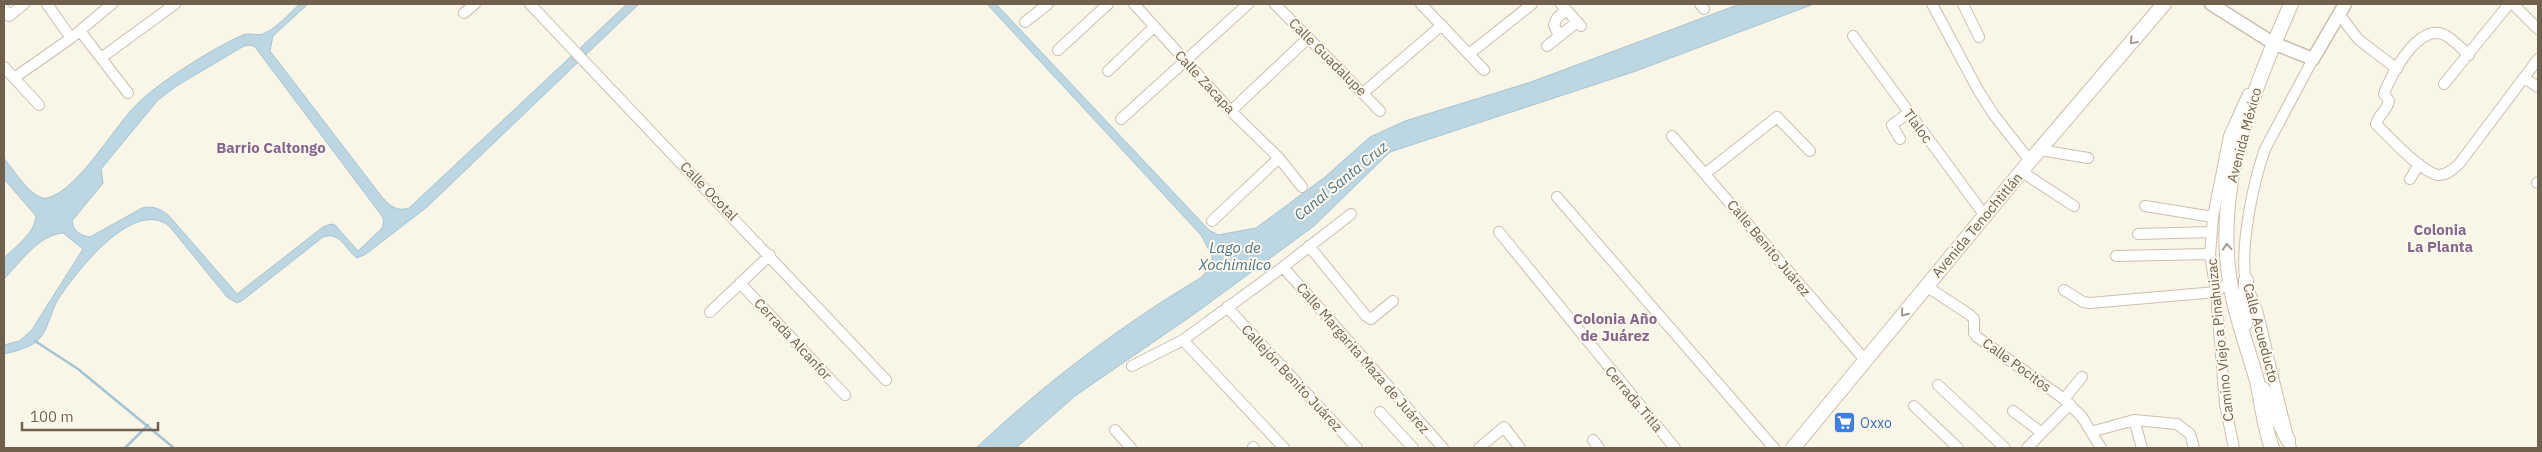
<svg xmlns="http://www.w3.org/2000/svg" width="2542" height="452" font-family="'IBM Plex Sans',sans-serif">
<rect width="100%" height="100%" fill="#faf6e7"/>
<path fill="#bdd7e2" stroke="#a5c4d3" fill-rule="evenodd" d="M300,4H308L273,36L270,51L382,197C390,206 397,212 409,208L627,4H639L427,207L366,254L357,258C345,249 340,231 323,237L243,300L237,303L227,297L170,227C135,195 74,274 57,301C50,314 48,332 36,342C28,348 13,352 4,354V345L19,341L31,331L83,249L63,233C38,235 20,263 4,279V258C15,247 35,233 36,216L4,179V158C12,168 33,201 47,198C78,191 115,125 138,103C158,83 216,46 243,35C250,32 259,37 265,33C278,27 289,13 300,4ZM251,45L255,47L382,216L384,220L382,228L358,251L335,225L331,224L323,227L237,294L171,218C163,210 154,205 142,208L90,237C81,236 73,231 72,221L103,183L101,169L158,100L178,85L244,46Z
M987,4H996L1209,230L1218,235L1256,228L1325,177L1370,137L1405,121L1531,82L1740,4H1814L1636,71L1390,152L1314,226L1197,312L1075,396L1016,448H976C1044,384 1121,325 1202,277L1212,265V256L1201,235Z"/>
<g fill="none" stroke-linecap="round" stroke-linejoin="round">
<path stroke="#a5c4d3" stroke-width="2.5" d="M35,341L78,369L174,448
M125,448L148,425"/>
<defs>
<path id="minor" d="M47,4L71,38
M530,4L886,380
M1134,4L1231,111L1279,158L1302,187
M1275,4L1380,111
M1421,4L1484,70
M1561,4L1581,26
M1700,4L1704,9
M1932,4L1978,90L1994,115L2030,161
M1963,4L1979,37
M2513,4L2538,29
M4,9L9,16L24,4
M464,13L475,4
M2339,14L2358,39L2397,69
M1025,22L1048,4
M80,31L128,93
M1559,36L1554,25L1557,18L1566,10
M1853,36L1985,216
M1547,46L1577,22
M1058,50L1108,4
M1469,54L1532,4
M2469,55C2462,49 2454,40 2445,35C2419,22 2391,74 2384,94L2389,101C2387,111 2378,115 2376,124C2388,136 2423,174 2439,175C2447,175 2453,169 2459,164L2538,59
M101,58L175,4
M4,67L39,105
M1108,71L1154,27
M14,78L71,38L112,4
M2524,78L2538,87
M2444,84L2509,4
M1363,93L1442,25
M1231,111L1308,38
M1121,119L1248,4
M1672,136L1865,360
M1900,139L1892,125L1908,113
M2040,150L2088,158
M2022,172L2074,206
M1706,173L1777,117L1810,151
M2410,179L2419,164
M2537,183L2538,182
M1557,197L1774,448
M2145,206L2213,217
M1212,221L1279,158
M1499,232L1675,448
M2138,234L2211,232
M1309,246L1366,316L1371,319L1393,301
M2116,256L2210,254
M1283,267L1443,448
M740,283L845,395
M1926,286L1970,315L1974,319V333L1977,337L2064,399L2082,417L2101,448
M2064,290L2083,302L2090,303L2216,292L2230,282
M1227,307L1357,448
M710,312L770,255
M1183,340L1284,448
M1132,366L1183,340L1283,267L1351,214
M1938,385L2005,448
M2064,399L2082,377
M1914,406L1958,448
M2013,411L2042,433
M1380,412L1413,448
M2134,420L2142,448
M1115,430L1131,448
M2091,432L2134,420L2177,424L2190,434L2194,448
M1593,440L1599,448
M1253,447L1254,448
M1479,448L1504,427L1520,448
M2027,448L2070,404
M2234,448L2225,404L2216,292L2210,254L2213,217L2229,136L2248,94
M2291,448C2279,404 2269,359 2258,314C2255,302 2247,290 2245,278C2241,242 2253,183 2265,149L2313,59"/>
<path id="tertiary" d="M2211,4L2273,43L2313,59L2345,4"/>
<path id="secondary" d="M2245,324L2246,280
M2263,389L2288,440
M1793,448L2030,161L2164,4
M2272,448C2264,427 2262,403 2257,381C2248,348 2235,316 2230,282C2214,184 2253,91 2291,4"/>
</defs>
<use href="#minor" stroke="#cbbfae" stroke-width="12"/>
<use href="#tertiary" stroke="#cbbfae" stroke-width="15"/>
<use href="#secondary" stroke="#cdc0ac" stroke-width="16"/>
<use href="#minor" stroke="#fff" stroke-width="10"/>
<use href="#tertiary" stroke="#fff" stroke-width="12"/>
<use href="#secondary" stroke="#fff" stroke-width="14"/>
</g>
<defs><path id="oneway-chevron" d="M-2-3.5L2.5 0L-2 3.5" fill="none" stroke-width="1.6" stroke-linecap="round" stroke-linejoin="round" transform="scale(1.25)"/></defs>
<g stroke="#a3988c">
<use href="#oneway-chevron" transform="translate(2133 41) rotate(131)"/>
<use href="#oneway-chevron" transform="translate(2227 247) rotate(-94)"/>
<use href="#oneway-chevron" transform="translate(1904 313) rotate(129)"/>
</g>
<defs>
<symbol id="supermarket-square" viewBox="-11 -11 22 22"><rect x="-9" y="-9" width="18" height="18" rx="4" fill="#3f7fe0" stroke="#fdf9ed"/><path d="M-6-5.5h2.5l.6 2H6L4.5 2H-2.5L-4.4-4H-6ZM-1.5 3.2a1.3 1.3 0 1 0 .1 0ZM3 3.2a1.3 1.3 0 1 0 .1 0Z" fill="#fff"/></symbol>
</defs>
<g fill-rule="evenodd">
<use href="#supermarket-square" x="1832" y="410" width="25" height="25"/>
</g>
<g text-anchor="middle" stroke-width="4" stroke-linejoin="round" paint-order="stroke">
<g font-size="14" fill="#71604e" stroke="#fdf9ed">
<text transform="translate(1328 57) rotate(45)" y="5">Calle Guadalupe</text>
<text transform="translate(1205 82) rotate(47)" y="5">Calle Zacapa</text>
<text transform="translate(1918 126) rotate(54)" y="5">Tlaloc</text>
<text transform="translate(2244 135) rotate(-75)" y="5">Avenida México</text>
<text transform="translate(709 191) rotate(46)" y="5">Calle Ocotal</text>
<text transform="translate(1977 225) rotate(-50)" y="5">Avenida Tenochtitlán</text>
<text transform="translate(1769 248) rotate(50)" y="5">Calle Benito Juárez</text>
<text transform="translate(2261 333) rotate(75)" y="5">Calle Acueducto</text>
<text transform="translate(793 339) rotate(47)" y="5">Cerrada Alcanfor</text>
<text transform="translate(2220 340) rotate(-96)" y="5">Camino Viejo a Pinahuizac</text>
<text transform="translate(1363 358) rotate(49)" y="5">Calle Margarita Maza de Juárez</text>
<text transform="translate(2017 365) rotate(36)" y="5">Calle Pocitos</text>
<text transform="translate(1292 378) rotate(47)" y="5">Callejón Benito Juárez</text>
<text transform="translate(1634 399) rotate(50)" y="5">Cerrada Titla</text>
</g>
<g font-size="14" fill="#366cbe" stroke="#fdf9ed" text-anchor="start">
<text x="1860" y="428">Oxxo</text>
</g>
<g font-size="15" font-weight="bold" fill="#86668d" stroke="#fdf9ed">
<text x="271" y="153">Barrio Caltongo</text>
<text x="2440" y="235">Colonia<tspan x="2440" dy="17">La Planta</tspan></text>
<text x="1615" y="324">Colonia Año<tspan x="1615" dy="17">de Juárez</tspan></text>
</g>
<g font-size="15" font-style="italic" fill="#4d7689" stroke="#fdf9ed">
<text transform="translate(1341 181) rotate(-39)" y="5">Canal Santa Cruz</text>
<text x="1235" y="253">Lago de<tspan x="1235" dy="17">Xochimilco</tspan></text>
</g>
</g>
<rect width="2542" height="452" fill="none" stroke="#71604e" stroke-width="10"/>
<path d="M22 422v8h136v-8" fill="none" stroke="#71604e" stroke-width="2.5"/>
<text x="30" y="422" font-size="15" fill="#71604e" stroke="#fdf9ed" stroke-width="4" paint-order="stroke">100 m</text>
</svg>
